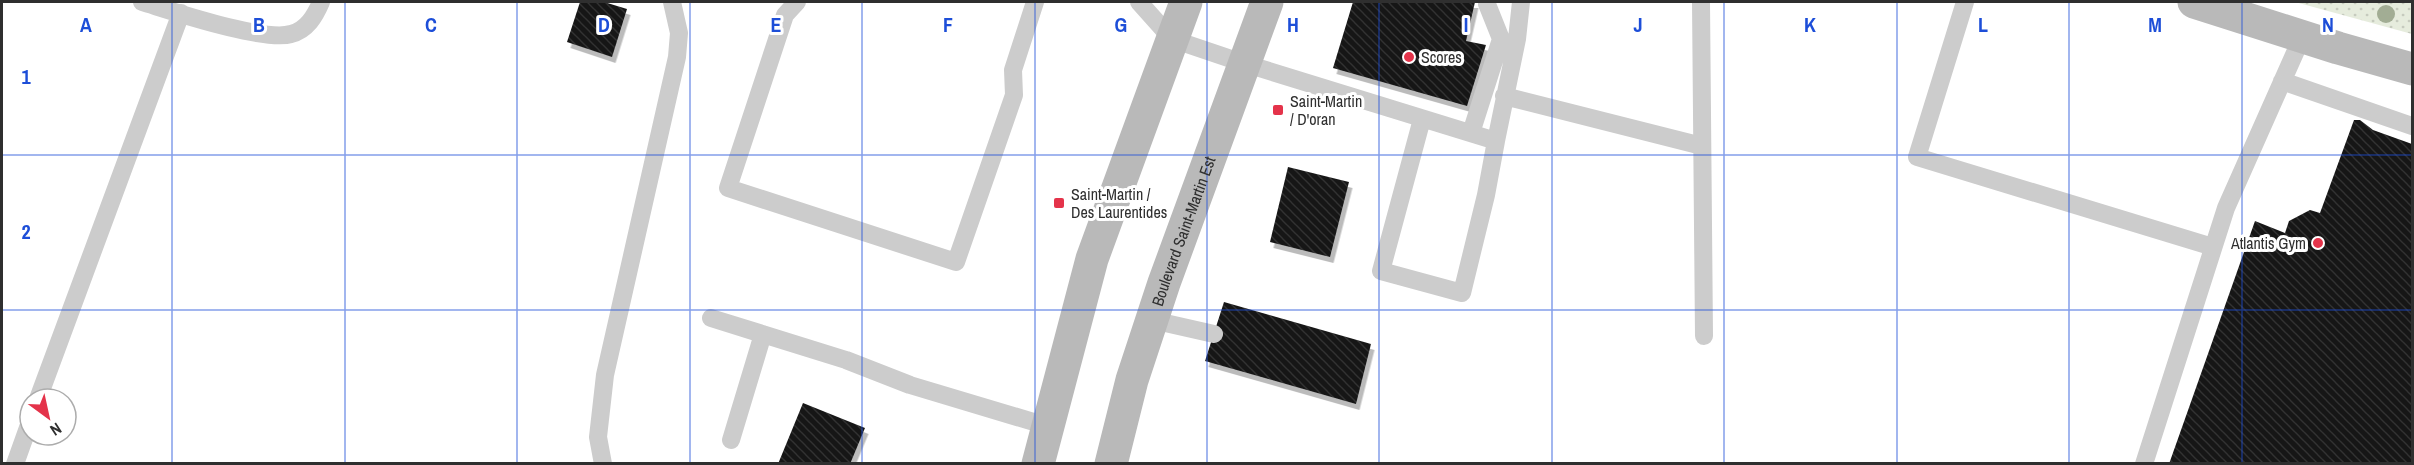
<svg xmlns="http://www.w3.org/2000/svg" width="2414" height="465" font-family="'Archivo Narrow',sans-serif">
<defs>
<pattern id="grass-dots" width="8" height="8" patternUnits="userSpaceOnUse" patternTransform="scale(1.5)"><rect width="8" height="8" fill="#e6ecdd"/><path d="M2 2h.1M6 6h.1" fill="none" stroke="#c6cbbe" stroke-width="1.8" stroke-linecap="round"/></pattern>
<pattern id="building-back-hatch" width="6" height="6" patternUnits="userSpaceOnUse" patternTransform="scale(1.5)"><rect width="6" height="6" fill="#161616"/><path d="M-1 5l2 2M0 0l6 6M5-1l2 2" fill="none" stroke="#303030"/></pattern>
<filter id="shadow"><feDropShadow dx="3.5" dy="6" stdDeviation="0" flood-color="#0004"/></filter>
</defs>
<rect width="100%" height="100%" fill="#fff"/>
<path fill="url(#grass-dots)" d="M2295,2H2412V34Z"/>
<path fill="url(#building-back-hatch)" filter="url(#shadow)" d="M580,2H604L627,9L612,57L567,42Z
M1353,2H1475L1466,41L1486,45L1467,106L1333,68Z
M2354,120H2360L2373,130L2412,144V464H2169L2255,221L2285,233L2289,221L2310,210L2320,213Z
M1288,167L1349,182L1330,257L1270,242Z
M1224,302L1371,344L1356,404L1205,361Z
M803,403L865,428L850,464H778Z"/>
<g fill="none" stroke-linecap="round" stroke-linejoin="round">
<path stroke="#ccc" stroke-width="18" d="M142,2C172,11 264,42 291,34C307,30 315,16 321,2
M797,2L785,15L728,188L956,262L1014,95L1013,70L1035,2
M1139,2L1172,39L1243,63L1496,141L1517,39L1521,2
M1701,2L1704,336
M1965,2L1917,157L2213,247
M2282,81L2412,126
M1504,96L1702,146
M1422,119L1381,271L1462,293L1486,195L1496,141
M1471,133L1501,39L1487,4
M711,318L846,360L910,385L1047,426
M1152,320L1214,334
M38,399L181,13
M731,440L763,334
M15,464L30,422
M603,464L598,437L605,375L677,57L679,33L672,2
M2144,464L2226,208L2302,37"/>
<g stroke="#b9b9b9" stroke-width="33">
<path d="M2194,2L2338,48L2412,69"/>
<path d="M1038,464L1092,259L1186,2"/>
<path id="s1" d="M1111,464L1132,380L1164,283L1267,2"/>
</g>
</g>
<circle fill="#a2ad94" cx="2386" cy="14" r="9"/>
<path fill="none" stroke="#1d4ed8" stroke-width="1.5" stroke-opacity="0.55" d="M172,2V464M345,2V464M517,2V464M690,2V464M862,2V464M1035,2V464M1207,2V464M1379,2V464M1552,2V464M1724,2V464M1897,2V464M2069,2V464M2242,2V464M2,155H2412M2,310H2412"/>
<g fill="#e4334a" stroke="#fff" stroke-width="2">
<circle cx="1409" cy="57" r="6"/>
<rect x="1272" y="104" width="12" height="12" rx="3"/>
<rect x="1053" y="197" width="12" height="12" rx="3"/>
<circle cx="2318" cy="243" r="6"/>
</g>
<g text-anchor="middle" stroke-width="6" stroke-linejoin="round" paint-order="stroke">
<g font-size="16" fill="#2f2f2f" stroke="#fff" text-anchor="start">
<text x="1421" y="63">Scores</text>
<text x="1290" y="107">Saint-Martin<tspan x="1290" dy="18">/ D'oran</tspan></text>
<text x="1071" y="200">Saint-Martin /<tspan x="1071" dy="18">Des Laurentides</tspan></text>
<text x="2306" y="249" text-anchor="end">Atlantis Gym</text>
</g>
<g font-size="16" fill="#2f2f2f" stroke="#fff">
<text dy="6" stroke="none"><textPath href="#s1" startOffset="244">Boulevard Saint-Martin Est</textPath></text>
</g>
</g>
<g font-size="20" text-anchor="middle" font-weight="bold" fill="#1d4ed8" stroke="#fff" stroke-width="6" stroke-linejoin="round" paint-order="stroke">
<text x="86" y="32">A</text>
<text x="259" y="32">B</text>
<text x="431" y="32">C</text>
<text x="604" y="32">D</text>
<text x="776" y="32">E</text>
<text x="948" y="32">F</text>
<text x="1121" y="32">G</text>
<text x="1293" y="32">H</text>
<text x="1466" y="32">I</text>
<text x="1638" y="32">J</text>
<text x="1810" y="32">K</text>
<text x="1983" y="32">L</text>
<text x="2155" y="32">M</text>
<text x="2328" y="32">N</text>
<text x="26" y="84">1</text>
<text x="26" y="239">2</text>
</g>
<rect width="2414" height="465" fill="none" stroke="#2f2f2f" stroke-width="6"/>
<g transform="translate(48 417) rotate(147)"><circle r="28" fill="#ffffff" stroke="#acacac" stroke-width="1.5"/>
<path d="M0-4.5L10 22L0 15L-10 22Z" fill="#e4334a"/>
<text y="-9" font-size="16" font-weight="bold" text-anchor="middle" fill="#2f2f2f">N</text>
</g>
</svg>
